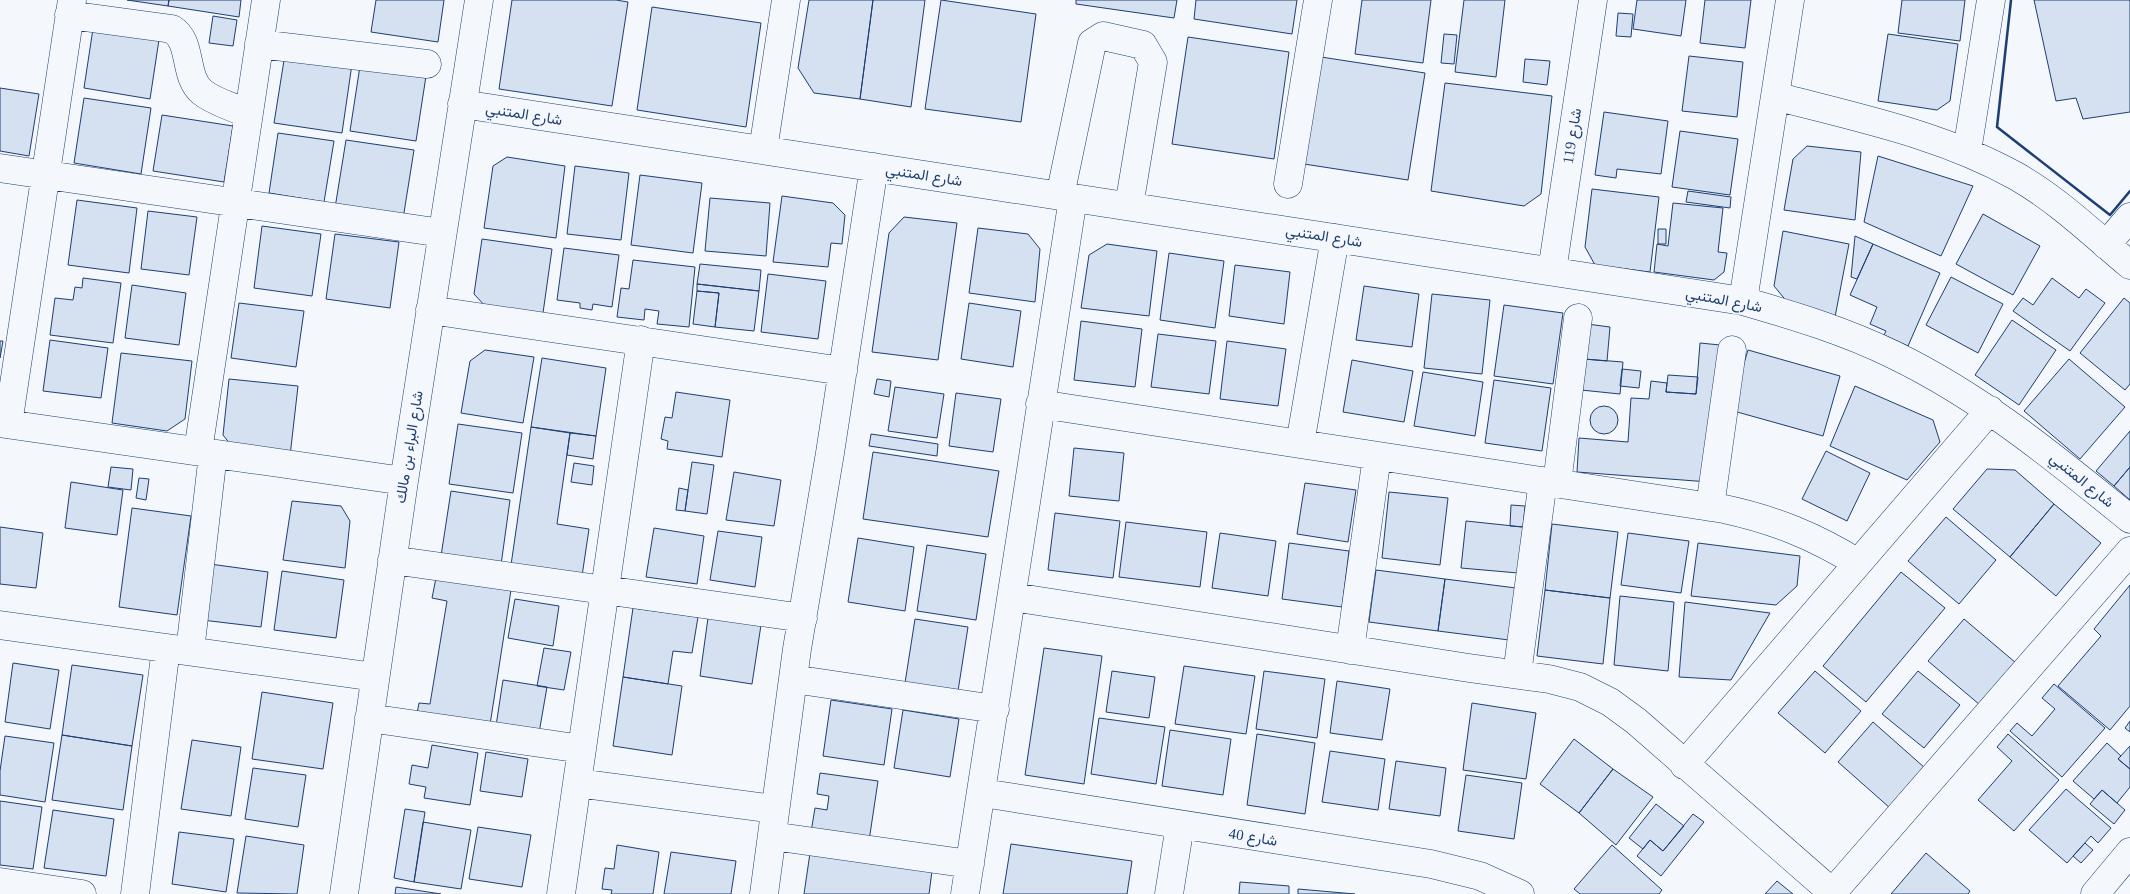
<svg xmlns="http://www.w3.org/2000/svg" width="2130" height="894" font-family="'Times New Roman',Vazirmatn,serif">
<rect width="100%" height="100%" fill="#f4f7fb"/>
<path fill="#d5e0f0" stroke="#1d3f73" d="M127,0H169L168,6Z
M169,0H241L239,17L168,6Z
M376,0H444L438,42L371,32Z
M512,0H616L628,2L612,106L499,89Z
M809,0H873L860,99L814,93L798,68Z
M873,0H925L911,107L860,99Z
M941,0L1036,14L1021,122L925,109Z
M1076,0H1177L1174,18L1076,4Z
M1196,0H1297L1292,34L1194,19Z
M1362,0H1431L1423,63L1355,54Z
M1464,0H1505L1496,77L1455,72Z
M1637,0H1686L1681,36L1633,29Z
M1705,0H1751L1745,48L1700,43Z
M1902,0H1965L1960,41L1898,33Z
M2034,0H2130V112L2083,119L2076,98L2056,101Z
M652,7L761,23L746,127L637,110Z
M1618,13L1633,14L1631,37L1616,36Z
M213,16L237,20L233,46L209,43Z
M94,22L160,33L150,99L84,88Z
M1444,34L1457,35L1454,64L1441,63Z
M1888,34L1958,44L1950,101L1937,110L1878,101Z
M1188,37L1289,52L1274,159L1172,144Z
M285,54L352,64L342,133L274,123Z
M1689,56L1743,62L1737,117L1682,111Z
M1321,57L1425,73L1408,180L1304,164Z
M1525,59L1550,61L1547,85L1523,82Z
M360,66L426,76L416,141L350,131Z
M1445,83L1552,96L1541,194L1524,206L1431,191Z
M0,88L39,94L29,156L0,151Z
M84,98L151,108L141,174L74,163Z
M1604,112L1668,121L1661,174L1617,169L1616,178L1595,175Z
M162,115L233,126L224,182L153,171Z
M1680,131L1738,139L1730,195L1672,187Z
M278,133L334,141L324,202L269,193Z
M346,140L414,150L403,219L335,208Z
M1807,146L1861,152L1855,220L1784,210L1793,159Z
M1878,156L1973,186L1941,256L1864,222Z
M507,157L565,166L556,238L484,228L493,166Z
M575,166L629,173L621,240L567,234Z
M640,175L702,183L693,253L631,245Z
M1592,189L1659,197L1650,272L1595,265L1585,247Z
M1688,191L1731,197L1730,208L1686,202Z
M782,196L833,203L845,215L842,244L831,243L828,267L773,262Z
M710,198L770,203L766,256L705,251Z
M77,200L137,208L129,273L68,265Z
M1673,203L1723,208L1718,252L1727,253L1724,272L1714,280L1654,272L1657,244L1668,246Z
M148,211L197,217L189,275L141,269Z
M1983,214L2040,246L2013,295L1956,264Z
M904,217L957,223L938,360L872,352L889,233Z
M262,226L321,234L312,296L254,288Z
M978,228L1028,234L1040,249L1035,302L969,293Z
M1658,229H1666V244H1658Z
M1783,231L1849,244L1835,317L1793,309L1774,286Z
M335,234L399,242L390,308L326,299Z
M1855,236L1873,244L1857,279L1851,277Z
M482,239L552,249L543,313L486,307L474,294Z
M1107,244L1157,251L1149,316L1081,308L1089,255Z
M1873,244L1940,273L1908,346L1884,335L1886,331L1870,324L1877,307L1850,295Z
M564,248L619,255L612,307L593,304L592,310L580,308V303L557,300Z
M1169,253L1224,261L1215,328L1160,320Z
M633,260L695,267L689,327L657,324L659,311L645,309L644,320L617,317L621,288L629,289Z
M700,264L761,270L759,291L697,284Z
M1235,265L1290,272L1284,324L1229,316Z
M768,274L826,281L818,339L761,332Z
M1951,277L2003,304L1978,353L1926,325Z
M83,278L121,283L113,343L50,335L55,298L73,300L75,287L82,288Z
M2052,278L2079,298L2086,289L2105,303L2070,351L2013,311L2023,298L2033,305Z
M697,284L759,291L754,331L715,327L719,293L697,291Z
M132,285L186,293L179,345L125,338Z
M1364,286L1419,294L1412,347L1356,340Z
M697,291L719,293L715,327L693,324Z
M1432,294L1490,300L1482,374L1424,368Z
M2124,298L2130,303V384L2125,390L2080,353Z
M239,303L304,311L296,367L231,358Z
M969,303L1021,311L1013,367L961,359Z
M1504,305L1563,313L1553,384L1494,376Z
M2012,320L2056,350L2019,405L1975,375Z
M1081,321L1142,329L1135,387L1074,380Z
M1587,324L1610,327L1607,361L1584,359Z
M1158,334L1216,341L1209,394L1151,387Z
M50,340L108,348L101,398L43,391Z
M0,341H3L0,358Z
M1227,341L1286,349L1278,406L1220,399Z
M1700,343L1720,345L1709,482L1577,472L1579,438L1628,442L1631,398L1649,399L1651,381L1667,383L1666,392L1696,394Z
M485,350L534,357L523,423L461,413L470,361Z
M1748,350L1840,376L1823,436L1730,410Z
M121,353L192,361L185,419L167,431L112,423Z
M542,358L606,368L596,436L531,427Z
M1584,359L1623,362L1620,394L1581,390Z
M2069,359L2125,407L2080,459L2024,411Z
M1352,360L1413,371L1404,422L1343,412Z
M1622,369L1641,371L1639,388L1620,386Z
M1423,372L1483,382L1475,436L1414,426Z
M1668,375L1698,377L1696,394L1666,392Z
M229,379L298,386L290,456L235,450L223,435Z
M877,379L891,381L889,397L874,394Z
M1494,380L1551,388L1542,451L1485,443Z
M1855,386L1933,420L1940,442L1907,480L1830,446Z
M895,387L944,394L937,438L888,431Z
M676,392L730,400L722,457L667,449L668,441L661,439L665,417L672,418Z
M956,393L1001,399L993,452L949,446Z
M1590 420a14 14 0 1 1 28 0a14 14 0 1 1-28 0Z
M458,424L522,433L513,493L449,484Z
M531,427L570,433L557,524L589,529L582,576L511,565Z
M2130,431V467L2114,486L2096,471Z
M570,433L596,436L593,459L567,455Z
M871,434L938,444L937,456L869,446Z
M1074,448L1124,453L1119,501L1069,496Z
M1826,451L1870,473L1847,521L1802,499Z
M873,452L999,471L988,537L863,519Z
M692,462L714,465L707,514L685,511Z
M574,463L594,466L592,485L571,482Z
M111,467L133,469L131,490L108,487Z
M2130,467V500L2114,486Z
M1987,469L2015,470L2054,504L2010,557L1953,509Z
M734,472L781,480L774,526L726,520Z
M139,478L149,479L146,500L136,498Z
M71,482L123,490L117,535L65,528Z
M1305,483L1356,490L1348,542L1297,534Z
M679,488L688,490L685,511L676,510Z
M451,491L510,500L501,565L441,556Z
M1389,492L1448,498L1440,565L1382,558Z
M292,501L341,506L350,521L345,568L283,560Z
M2054,504L2101,543L2056,596L2010,557Z
M1511,505L1525,506L1523,527L1510,526Z
M132,508L191,516L177,615L119,607Z
M1055,513L1120,521L1113,578L1048,570Z
M1946,517L1996,560L1959,604L1908,561Z
M1466,521L1523,527L1518,573L1461,568Z
M1126,522L1207,532L1200,587L1119,577Z
M1552,524L1618,532L1610,598L1545,590Z
M0,527L43,533L36,588L0,584Z
M654,528L704,536L697,584L646,577Z
M718,531L762,537L755,587L710,580Z
M1220,533L1276,541L1268,596L1212,588Z
M1628,533L1689,541L1681,593L1621,585Z
M858,538L914,547L905,611L848,602Z
M1289,543L1349,551L1342,607L1282,599Z
M1698,543L1800,556L1797,586L1776,605L1691,596Z
M927,545L986,554L976,620L917,611Z
M210,564L268,572L261,627L202,620Z
M1376,570L1445,579L1438,631L1369,622Z
M282,571L344,580L336,638L274,630Z
M1901,572L1945,608L1866,702L1823,666Z
M436,578L511,590L489,731L416,719L419,703L430,704L447,601L432,598Z
M1445,579L1516,588L1509,640L1438,631Z
M2130,585V706L2110,730L2058,686L2101,636L2094,629Z
M1545,590L1610,598L1603,664L1537,656Z
M1620,596L1674,602L1668,671L1614,665Z
M515,599L559,606L553,646L508,638Z
M1685,602L1770,613L1731,680L1679,677Z
M633,608L698,617L692,653L673,651L668,684L623,677Z
M708,618L761,625L752,684L700,676Z
M915,619L968,627L958,691L905,683Z
M1964,619L2016,663L1980,705L1928,661Z
M544,648L571,652L564,690L537,686Z
M1044,648L1102,656L1084,784L1025,775Z
M13,663L59,670L50,729L5,722Z
M72,665L143,675L132,746L62,735Z
M1184,666L1255,676L1246,734L1175,724Z
M1112,671L1155,677L1149,718L1106,712Z
M1264,671L1325,679L1317,738L1256,729Z
M1815,671L1861,711L1825,753L1778,713Z
M1918,671L1960,705L1924,748L1882,714Z
M623,677L682,686L672,755L613,746Z
M503,680L547,687L539,733L496,726Z
M1337,681L1390,689L1382,740L1330,733Z
M2054,684L2105,728L2062,777L2010,731L2017,723L2032,736L2055,709L2042,698Z
M262,692L333,703L323,769L252,759Z
M831,700L892,709L884,765L823,756Z
M1472,703L1536,713L1526,779L1463,770Z
M903,710L959,719L950,777L894,768Z
M1099,718L1165,727L1156,784L1091,774Z
M2130,721V732L2125,728Z
M1873,722L1925,768L1890,808L1838,762Z
M1170,730L1231,739L1223,795L1162,786Z
M1257,734L1315,743L1305,814L1247,805Z
M2008,734L2059,780L2014,831L1978,800L2012,761L1997,747Z
M62,735L132,746L123,810L52,800Z
M5,736L54,743L45,802L0,795V771Z
M1574,739L1613,769L1579,813L1540,784Z
M192,740L241,747L231,816L181,809Z
M2107,743L2121,756L2118,759L2130,769V787L2117,803L2102,790L2094,799L2073,781Z
M432,745L478,753L470,805L424,798L426,787L409,784L412,765L428,768Z
M2130,746V769L2118,759Z
M1330,751L1385,759L1378,810L1322,802Z
M486,752L528,759L522,797L480,791Z
M1396,761L1446,768L1440,816L1389,809Z
M253,768L306,775L298,827L245,819Z
M1613,769L1653,797L1616,845L1579,813Z
M820,773L878,781L869,841L811,832L815,808L827,810L829,796L817,794Z
M1466,775L1522,783L1514,839L1458,831Z
M2066,789L2111,828L2098,843L2091,836L2067,863L2029,830Z
M2102,790L2125,810L2114,824L2090,804Z
M0,801L42,807L33,869L0,865Z
M1656,804L1684,826L1663,851L1650,840L1643,849L1629,838Z
M405,809L425,812L414,882L394,878Z
M53,810L114,819L106,876L44,868Z
M1693,814L1704,822L1661,876L1637,856L1650,840L1663,851Z
M423,822L471,830L461,889L414,882Z
M478,827L531,835L522,887L469,879Z
M179,832L234,839L226,892L172,884Z
M246,836L304,845L297,894L237,893Z
M2085,843L2093,850L2081,863L2073,856Z
M1011,844L1132,861L1127,894H1003Z
M617,845L659,852L653,894H611L612,890L602,889L605,868L614,869Z
M1612,845L1662,890L1659,894H1580L1574,889Z
M671,852L736,861L731,894H664Z
M810,853L932,871L929,894H804Z
M1926,853L1970,891L1968,894H1891Z
M1777,881L1793,894H1765Z
M1240,882L1289,886V894H1239Z
M396,887L441,894H395Z
M1298,889L1355,894H1298Z"/>
<g fill="none" stroke-linecap="round" stroke-linejoin="round">
<defs>
<path id="minor" d="M69,15L172,29C193,42 183,76 202,92C214,102 234,107 248,114
M259,44L427,64
M1775,96C1858,118 1940,134 2016,176C2058,200 2093,234 2130,265
M462,104L1743,301C1795,316 1845,331 1894,355C1981,397 2055,458 2130,519
M763,150L786,0
M1967,151L1991,0
M0,168L442,233
M1288,184L1318,0
M1060,196L1092,43L1103,36L1143,45L1153,62L1129,206
M2106,245L2130,217
M1552,271L1593,0
M1743,301L1790,0
M430,310L843,371
M1040,404L1724,509C1775,520 1814,536 1858,563
M0,423L404,481
M8,424L72,0
M1300,444L1335,238
M198,451L266,0
M1557,483L1578,318
M1710,507L1732,350
M392,560L803,618
M1013,597L1469,668L1549,679L1580,687L1610,702L1636,721L1834,894
M0,625L375,677
M1350,650L1377,456
M190,651L213,454
M1517,674L1543,481
M793,679L995,709
M369,718L582,749
M1684,765L1990,410
M577,783L775,809
M983,793L1431,864L1480,876L1520,894
M772,836L970,864
M0,882L82,894
M1832,893L2130,551
M135,894L166,648
M344,894L404,481L479,0
M561,894L641,340
M764,894L797,649L830,453L874,167
M965,894C1003,662 1036,430 1073,198
M1169,894L1180,825
M2095,894L2130,852"/>
</defs>
<use href="#minor" stroke="#1d3f73" stroke-width="29"/>
<use href="#minor" stroke="#f4f7fb" stroke-width="28"/>
<path stroke="#1d3f73" stroke-width="2.5" d="M2011,0L1997,127L2110,215L2130,191"/>
</g>
<g text-anchor="middle" stroke-width="4" stroke-linejoin="round" paint-order="stroke">
<g font-size="15" fill="#1d3f73" stroke="#f4f7fb">
<text transform="translate(524 114) rotate(9)" y="5">شارع المتنبي</text>
<text transform="translate(1572 136) rotate(-81)" y="5">شارع 119</text>
<text transform="translate(924 175) rotate(9)" y="5">شارع المتنبي</text>
<text transform="translate(1324 236) rotate(9)" y="5">شارع المتنبي</text>
<text transform="translate(1724 300) rotate(11)" y="5">شارع المتنبي</text>
<text transform="translate(409 447) rotate(-81)" y="5">شارع البراء بن مالك</text>
<text transform="translate(2082 480) rotate(39)" y="5">شارع المتنبي</text>
<text transform="translate(1253 837) rotate(9)" y="5">شارع 40</text>
</g>
</g>
</svg>
